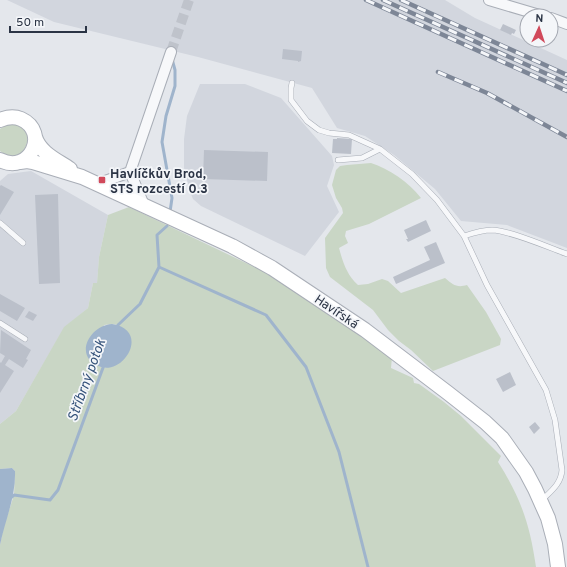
<svg xmlns="http://www.w3.org/2000/svg" width="567" height="567" font-family="Overpass,sans-serif">
<rect width="100%" height="100%" fill="#e4e7ec"/>
<path fill="#d2d6de" d="M7,0H445L475,18L567,60V248L507,225L461,221L435,189L394,155L365,136L337,128L312,88L198,57L54,22Z
M200,84H245L281,98L332,156L334,165L327,186L339,212L305,256L201,206L193,199L190,192L184,168V139L187,116Z
M31,171L108,215L99,257L97,284L93,283L88,308L64,328L16,411L0,424V181L8,174Z"/>
<path fill="#c9d6c5" fill-rule="evenodd" d="M12,124C42,127 23,171 0,151V129L6,125Z
M371,163C389,169 409,182 421,198L369,224L346,231L345,236L348,243L339,248C343,263 347,275 358,285L368,284L382,279L388,281L401,293L445,278C453,285 457,288 467,285L486,312L501,339L500,345L433,371L411,350L399,341L388,330L373,310L330,277L326,268L325,238L343,213L342,208L336,198L332,185L336,170L340,166L347,165Z
M129,207L267,273L392,357L391,368L413,378L414,383L419,384L444,402L461,416L501,456L498,462C521,498 530,525 536,567H0V545L3,529L14,495L15,471L12,468L0,469V424L16,411L64,327L88,308L93,283H97L99,257L108,215ZM112,324L118,325L115,365L103,368L93,363L104,325Z"/>
<path fill="#9fb4cc" d="M112,324C150,330 125,374 101,367C73,358 88,326 112,324Z
M12,468L15,471C16,497 5,520 0,545V469Z"/>
<g fill="none" stroke-linecap="round" stroke-linejoin="round">
<path stroke="#9fb4cc" stroke-width="3" d="M170,212L172,198L162,142L166,116L175,86V70L172,59
M159,267L266,315L306,367L339,452L368,567
M117,328L118,325L140,304L159,267L157,235L167,226
M12,497L14,495L50,500L58,490L104,365"/>
</g>
<path fill="#bbc0ca" d="M503,24L516,30L514,34L512,33L511,35L500,30Z
M283,49L302,51L301,61L298,62V61L282,59Z
M337,138L352,139L351,154L332,153L333,139H337Z
M204,150L268,152L267,181L203,179Z
M1,185L14,192L0,215V186Z
M58,194L60,283L39,284L35,195Z
M426,220L431,231L408,242L406,239H408L404,230Z
M436,242L445,263L396,284L393,277L430,260L424,247Z
M0,294L25,308L17,321L0,311Z
M29,311L37,315L33,321L25,317Z
M1,330L31,350L26,359L28,360L23,368L9,359L5,365L14,371L0,393V362L1,363L5,356L0,353Z
M510,372L516,385L503,392L496,379Z
M535,422L540,428L534,434L529,427Z"/>
<g fill="none" stroke-linecap="round" stroke-linejoin="round">
<path stroke="#bfc3cb" stroke-width="10" stroke-dasharray="10 5" stroke-linecap="butt" d="M171,52L189,0"/>
<defs>
<path id="lane" d="M292,83L291,88V100L307,121L319,130L329,133L349,135L380,149L412,174L437,200L464,236L487,285L546,390L555,420L562,470C561,484 551,491 542,500
M338,160L362,158L380,149
M0,223L23,243
M464,236C473,233 482,230 492,230C512,231 547,247 567,254
M0,323L25,339"/>
<path id="street" d="M489,0L543,16
M551,18L567,24
M97,184L130,172
M144,205L130,172L171,52"/>
<path id="secondary" d="M0,120C7,117 14,116 21,119C50,132 30,175 0,160
M35,137C40,153 57,160 70,169
M20,162L27,161L33,162L82,177L232,246L272,268L365,330L448,393L485,422L502,438L526,472L535,489L548,518L555,544L558,567"/>
</defs>
<use href="#lane" stroke="#a9aeb7" stroke-width="6"/>
<use href="#street" stroke="#a9aeb7" stroke-width="12"/>
<use href="#secondary" stroke="#a9aeb7" stroke-width="16"/>
<use href="#lane" stroke="#f7f8fa" stroke-width="5"/>
<use href="#street" stroke="#f7f8fa" stroke-width="10"/>
<use href="#secondary" stroke="#fff" stroke-width="14"/>
<defs>
<path id="rail" d="M366,0L567,91
M383,0L567,83
M401,0L567,75
M438,72L487,93L567,137"/>
</defs>
<use href="#rail" stroke="#7d8696" stroke-width="4.5"/>
<use href="#rail" stroke="#f4f6f9" stroke-width="3" stroke-dasharray="9" stroke-linecap="butt"/>
</g>
<rect fill="#d1495b" stroke="#f4f6f9" stroke-width="1.5" x="98" y="176" width="8" height="8" rx="2"/>
<g text-anchor="middle" stroke-width="3.5" stroke-linejoin="round" paint-order="stroke">
<g font-size="13" font-weight="bold" fill="#2b3445" stroke="#f4f6f9" text-anchor="start">
<text x="110" y="178">Havlíčkův Brod,<tspan x="110" dy="15">STS rozcestí 0.3</tspan></text>
</g>
<g font-size="13" fill="#2b3445" stroke="#f4f6f9">
<text transform="translate(337 311) rotate(34)" y="5">Havířská</text>
</g>
<g font-size="14" font-style="italic" fill="#34527a" stroke="#f4f6f9">
<text transform="translate(86 380) rotate(-70)" y="5">Stříbrný potok</text>
</g>
</g>
<g transform="translate(539 28) rotate(3)"><circle r="19" fill="#f4f6f9" stroke="#a4a8b1"/>
<path d="M0-3L7 15L0 10L-7 15Z" fill="#d1495b"/>
<text y="-6" font-size="11" font-weight="bold" text-anchor="middle" fill="#2b3445">N</text>
</g>
<path d="M10 26v6h76v-6" fill="none" stroke="#2b3445" stroke-width="2"/>
<text x="16" y="26" font-size="12" fill="#2b3445" stroke="#f4f6f9" stroke-width="3" paint-order="stroke">50 m</text>
</svg>
